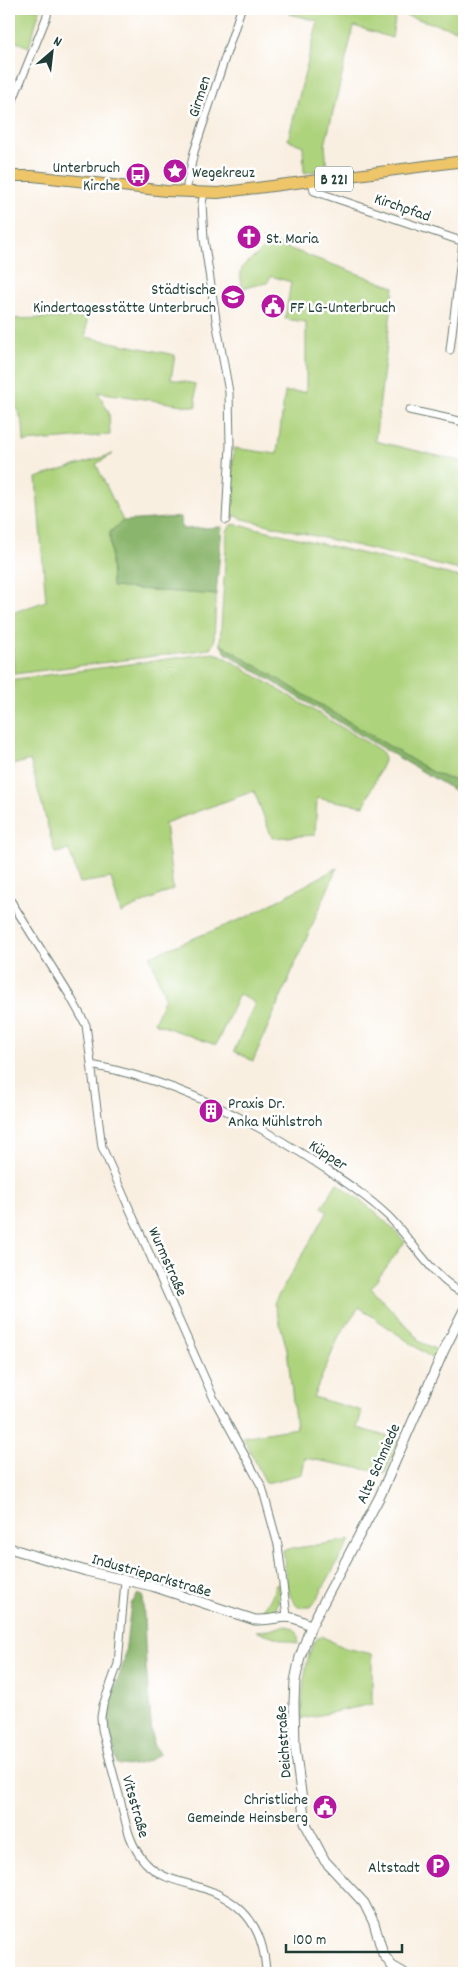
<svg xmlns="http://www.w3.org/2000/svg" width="473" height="1982" font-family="Dekko,sans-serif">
<rect width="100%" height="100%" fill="#fff"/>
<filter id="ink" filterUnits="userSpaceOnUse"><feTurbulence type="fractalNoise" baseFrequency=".02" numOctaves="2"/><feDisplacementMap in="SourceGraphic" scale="10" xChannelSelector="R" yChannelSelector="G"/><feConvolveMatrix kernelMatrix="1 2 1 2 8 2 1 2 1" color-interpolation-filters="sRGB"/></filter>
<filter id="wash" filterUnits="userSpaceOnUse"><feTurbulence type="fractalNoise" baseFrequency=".0096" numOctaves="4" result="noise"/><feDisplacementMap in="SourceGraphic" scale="20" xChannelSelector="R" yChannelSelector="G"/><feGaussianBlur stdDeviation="1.12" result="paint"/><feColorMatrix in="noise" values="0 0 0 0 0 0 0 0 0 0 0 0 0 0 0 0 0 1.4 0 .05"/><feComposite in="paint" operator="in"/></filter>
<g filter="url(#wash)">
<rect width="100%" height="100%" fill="#f9efe1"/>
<path fill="#aed37d" stroke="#668858" d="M17,9H40L29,47L9,39V11Z
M293,9H464V32L396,13L392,38L354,26L325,145L327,169L304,173L303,146L288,140L318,21L290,14Z
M263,239L394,287L375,441L464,462V571L243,519L232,514L229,508L234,448L277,454L285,392H306V322L285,319L291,282L271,276L267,283L242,288C237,259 248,266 263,249Z
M87,317L86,337L175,355L171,379L195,384L196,407L98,392L109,413L110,435L24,442L23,424L17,408L9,407L14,369L9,355V319Z
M113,454L96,464L123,521L110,532L112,587L216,595L214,643L210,648L203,650L14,674L9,614L46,601L36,478Z
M232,524L264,530L464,578V782L446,778L432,772L220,644L227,531Z
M213,653L221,655L378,749L383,753L384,761L364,806L317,798L315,835L272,838L254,791L165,823L173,889L121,913L111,878L80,883L69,850L55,853L30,760L9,766V680Z
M337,868L253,1061L234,1051L255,1003L239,994L216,1045L154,1023L165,997L150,956L249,916Z
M337,1183C362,1201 385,1219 405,1242L371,1288L417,1337L418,1341L437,1350L433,1359L359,1307L340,1334L313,1397L362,1411L357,1428L399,1440L385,1473L305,1458L302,1474L266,1483L243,1437L296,1428L287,1349L274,1303L328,1211L322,1207Z
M350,1540L315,1602L311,1607H298C284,1594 286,1568 283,1550Z
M278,1583C279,1596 281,1608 268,1615L258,1614C267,1605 273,1598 275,1585Z
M283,1626C294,1626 300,1632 298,1644L256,1631L270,1630Z
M321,1636L345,1648L372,1654V1704L301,1719C302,1702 304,1643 321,1636Z"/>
<path fill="#8ab56c" stroke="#547950" d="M181,517L182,529L222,527L216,595L112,587L110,532L123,521Z
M220,644L432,772L446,778L464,782V796L367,739L226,653Z
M138,1594L143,1596L146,1666L153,1744L160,1753C150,1762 130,1769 117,1764L106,1712L124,1662L131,1604Z"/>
</g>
<g filter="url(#ink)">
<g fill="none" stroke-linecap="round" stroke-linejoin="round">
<defs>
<path id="minor" d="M9,110L47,16L48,9
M312,181L314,191L464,242
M188,192L187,185L194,152L241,9
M204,193L202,203L204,239L217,326L229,392L230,446L226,520
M450,350L463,242
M409,410L464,422
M9,898L70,996L86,1025L102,1147L214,1399L262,1487L278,1545L287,1616
M91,1065C174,1080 249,1118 318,1164C342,1180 367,1196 388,1216C411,1238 435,1282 464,1293
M125,1581L118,1664L103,1705L101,1717L102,1729C107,1751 113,1773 119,1795C125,1818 128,1844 145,1862C158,1877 177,1881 196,1886C241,1899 264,1925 266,1973"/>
<path id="tertiary" d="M9,1548L86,1571L152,1586L255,1620C282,1621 284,1610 311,1626
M404,1973L392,1966L383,1954L374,1923L364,1903L325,1861L305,1823L295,1747L294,1702L295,1681L300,1657L311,1626L380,1496L444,1350L464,1310"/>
<path id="primary" d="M9,176H33L166,191L218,193L464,161"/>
</defs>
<use href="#minor" stroke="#6b7b71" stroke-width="9"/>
<use href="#tertiary" stroke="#6b7b71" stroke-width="11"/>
<use href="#primary" stroke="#6b7b71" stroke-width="12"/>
<use href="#minor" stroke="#fff" stroke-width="7"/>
<use href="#tertiary" stroke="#fff" stroke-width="9"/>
<use href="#primary" stroke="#eec569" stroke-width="10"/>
</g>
</g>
<defs>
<symbol id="sight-disc" viewBox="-11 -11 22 22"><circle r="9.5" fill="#b5179e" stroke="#fff"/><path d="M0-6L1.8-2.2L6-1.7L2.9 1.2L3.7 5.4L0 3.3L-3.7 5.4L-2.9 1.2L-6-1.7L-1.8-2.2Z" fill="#fff"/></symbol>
<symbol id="bus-disc" viewBox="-11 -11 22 22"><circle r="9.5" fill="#b5179e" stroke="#fff"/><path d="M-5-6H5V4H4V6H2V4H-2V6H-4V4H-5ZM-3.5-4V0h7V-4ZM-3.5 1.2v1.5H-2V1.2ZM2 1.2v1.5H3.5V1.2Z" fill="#fff"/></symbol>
<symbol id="church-disc" viewBox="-11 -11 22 22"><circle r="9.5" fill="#b5179e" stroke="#fff"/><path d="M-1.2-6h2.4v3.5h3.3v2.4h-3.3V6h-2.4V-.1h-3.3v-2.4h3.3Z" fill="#fff"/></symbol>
<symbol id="school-disc" viewBox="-11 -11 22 22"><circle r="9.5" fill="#b5179e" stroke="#fff"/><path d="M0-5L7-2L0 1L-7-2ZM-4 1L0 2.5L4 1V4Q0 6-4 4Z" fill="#fff"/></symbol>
<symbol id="civic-disc" viewBox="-11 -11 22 22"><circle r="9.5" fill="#b5179e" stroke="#fff"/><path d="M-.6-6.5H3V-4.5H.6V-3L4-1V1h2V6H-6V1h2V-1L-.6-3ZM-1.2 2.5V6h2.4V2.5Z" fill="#fff"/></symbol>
<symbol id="building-disc" viewBox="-11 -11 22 22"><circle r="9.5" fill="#b5179e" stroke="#fff"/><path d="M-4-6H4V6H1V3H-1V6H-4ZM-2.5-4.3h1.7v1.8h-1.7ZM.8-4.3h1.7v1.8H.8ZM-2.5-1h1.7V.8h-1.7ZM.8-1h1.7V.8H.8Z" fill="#fff"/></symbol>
<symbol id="parking-disc" viewBox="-11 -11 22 22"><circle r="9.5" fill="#b5179e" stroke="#fff"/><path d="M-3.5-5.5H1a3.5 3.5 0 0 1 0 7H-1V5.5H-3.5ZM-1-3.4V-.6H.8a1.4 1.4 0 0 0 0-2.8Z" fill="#fff"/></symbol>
</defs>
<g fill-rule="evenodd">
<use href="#sight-disc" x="161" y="157" width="28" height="28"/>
<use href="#bus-disc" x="124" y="161" width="28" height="28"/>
<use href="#church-disc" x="235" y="223" width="28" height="28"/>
<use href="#school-disc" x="219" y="283" width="28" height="28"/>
<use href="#civic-disc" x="259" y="292" width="28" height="28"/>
<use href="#building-disc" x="197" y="1097" width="28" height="28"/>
<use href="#civic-disc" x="311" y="1793" width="28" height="28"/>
<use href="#parking-disc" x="424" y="1852" width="28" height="28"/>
</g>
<g text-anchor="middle" stroke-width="5" stroke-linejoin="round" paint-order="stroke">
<rect fill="#fff" stroke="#627771" stroke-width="1" x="315" y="166.5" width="38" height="25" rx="4"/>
<g font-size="15" font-weight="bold" fill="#1f3d34">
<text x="334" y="184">B 221</text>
</g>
<g font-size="16" fill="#1f3d34" stroke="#fff">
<text transform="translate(198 96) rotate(-72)" y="6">Girmen</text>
<text transform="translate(403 206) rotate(19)" y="6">Kirchpfad</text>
<text transform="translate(329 1154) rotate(33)" y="6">Küpper</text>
<text transform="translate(169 1261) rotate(66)" y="6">Wurmstraße</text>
<text transform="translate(377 1463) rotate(-66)" y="6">Alte Schmiede</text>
<text transform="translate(152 1574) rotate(16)" y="6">Industrieparkstraße</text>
<text transform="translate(282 1742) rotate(-94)" y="6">Deichstraße</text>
<text transform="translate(137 1806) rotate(74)" y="6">Vitsstraße</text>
</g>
<g font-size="16" fill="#1f3d34" stroke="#fff" text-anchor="end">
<text x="120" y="172">Unterbruch<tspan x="120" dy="18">Kirche</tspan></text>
<text x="192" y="177" text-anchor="start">Wegekreuz</text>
<text x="266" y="243" text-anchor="start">St. Maria</text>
<text x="216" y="294">Städtische<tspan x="216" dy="18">Kindertagesstätte Unterbruch</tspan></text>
<text x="290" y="312" text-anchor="start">FF LG-Unterbruch</text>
<text x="228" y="1108" text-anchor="start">Praxis Dr.<tspan x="228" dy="18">Anka Mühlstroh</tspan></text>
<text x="308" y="1804">Christliche<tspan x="308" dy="18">Gemeinde Heinsberg</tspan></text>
<text x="420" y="1872">Altstadt</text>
</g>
</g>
<rect width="473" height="1982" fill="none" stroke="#fff" stroke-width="30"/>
<g transform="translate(52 52) rotate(28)" stroke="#ffffff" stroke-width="4" paint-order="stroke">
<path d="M0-4L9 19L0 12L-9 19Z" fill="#1f3d34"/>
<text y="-8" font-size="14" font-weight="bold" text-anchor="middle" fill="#1f3d34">N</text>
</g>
<path d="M286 1944v8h116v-8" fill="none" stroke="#1f3d34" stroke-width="2.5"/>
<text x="293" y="1944" font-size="15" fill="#1f3d34" stroke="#ffffff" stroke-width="4" paint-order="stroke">100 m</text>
</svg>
